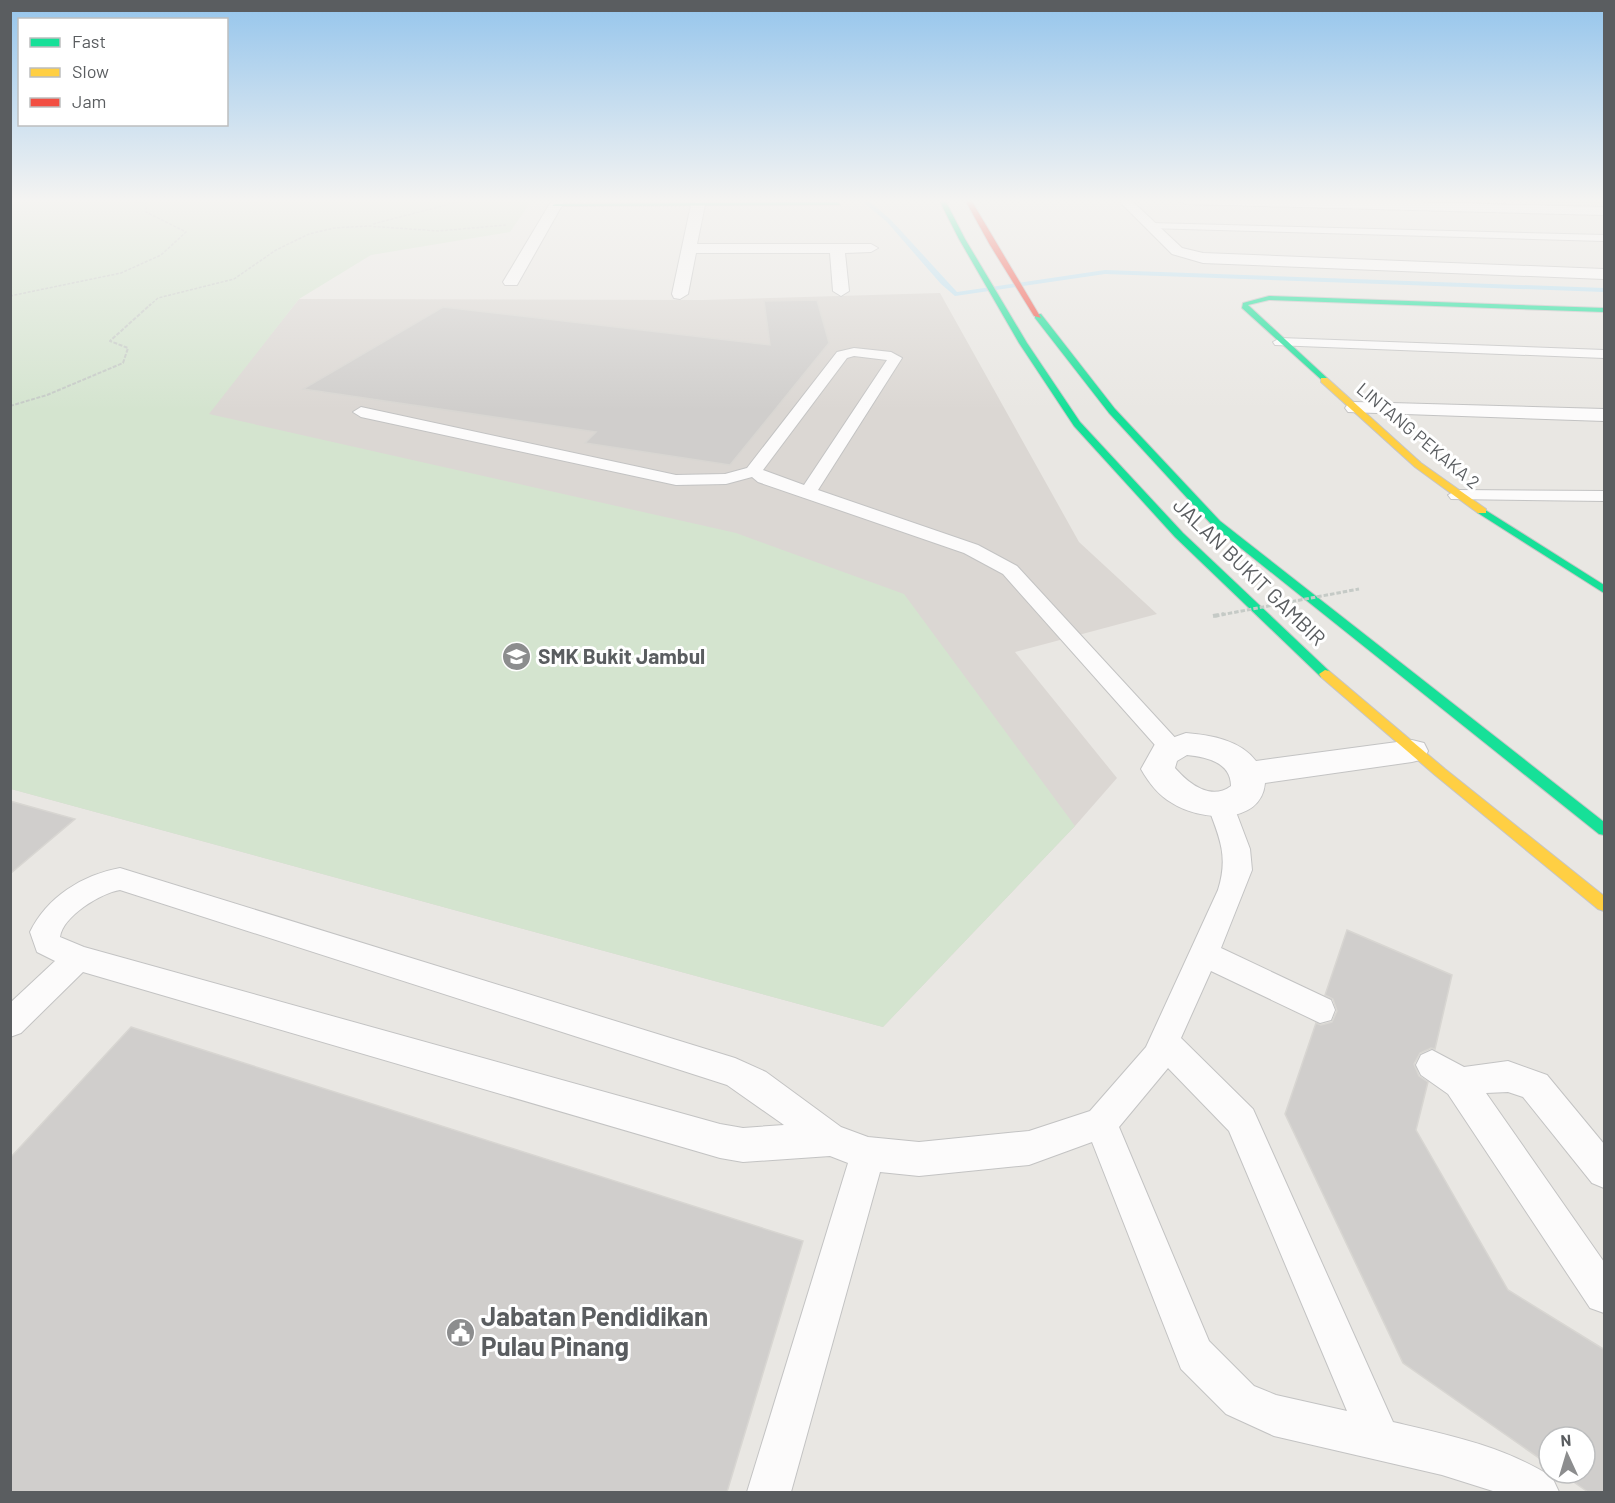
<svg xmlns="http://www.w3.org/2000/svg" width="1615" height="1503" font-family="Barlow,sans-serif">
<rect width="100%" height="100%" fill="#e9e7e3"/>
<path fill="#dbd7d3" d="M940,293L1079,542L1157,614L1015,652L1117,778L1075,826L883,1027L11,789L10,662L299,299L703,300Z"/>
<path fill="#d4e4cf" d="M10,200H532L510,232L371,255L299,299L209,414L736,533L904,594L1075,826L883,1027L11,789Z
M1446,200H1604V204Z"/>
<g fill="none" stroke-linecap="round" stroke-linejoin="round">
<path fill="#b9dff1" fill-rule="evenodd" d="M861,200H868L891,220L957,292L1105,270L1604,288V292L1105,274L955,296L941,284L887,222Z"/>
</g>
<path fill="#d0cecc" stroke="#d8d6d2" stroke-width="1.5" d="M817,300L829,343L730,465L585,443L596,432L303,389L443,307L770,345L764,301Z
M10,801L75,819L10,874Z
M1347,930L1452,975L1435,1049L1431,1048L1420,1053L1414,1064L1419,1076L1428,1082L1416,1130L1508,1290L1605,1350V1492H1588L1561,1473H1585V1437H1549V1465L1403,1363L1285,1114L1316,1023L1321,1025L1332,1022L1337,1011L1333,999L1325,995Z
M131,1027L803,1241L727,1492H10V1158Z"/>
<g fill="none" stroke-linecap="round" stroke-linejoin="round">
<defs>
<path id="lane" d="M1151,223L1604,235V241L1147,228L1146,226Z
M1280,338L1604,350V358L1275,345L1273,342Z
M854,348L891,352L902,358L818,490L978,545L1017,566L1179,742L1183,748L1179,754L1171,756L1163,754L1003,574L964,553L758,482L752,477L726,484L676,485L361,417L353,412L361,407L676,475L725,474L747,468L837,352ZM854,356L887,360L804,485L763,470L847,358Z
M1457,490L1604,491V501L1451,499L1448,495Z
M1220,795L1229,798L1233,804L1250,849L1252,870L1221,948L1331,1000L1335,1010L1331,1020L1320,1023L1211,971L1181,1038L1253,1109L1393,1422C1449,1435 1503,1446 1552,1477L1559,1492H1496L1442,1475L1274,1436L1226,1414L1181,1369L1092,1142L1029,1165L919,1176L880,1172L791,1492H747L848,1163L830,1156L743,1162L720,1158L83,972L21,1033L10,1037V1003L55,961L37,952L30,932C47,897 82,875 120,868L735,1058L766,1072L841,1127L868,1137L919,1142L1029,1131L1090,1111L1146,1047L1218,890C1229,855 1219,837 1207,804L1211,798ZM120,890L727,1085L784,1125L743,1128L720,1124L84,947L60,937C63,916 101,893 120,890ZM1168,1068L1229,1131L1347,1411L1276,1395L1254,1386L1209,1341L1119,1127Z
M1432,1050L1464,1067L1508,1061L1547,1075L1604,1144V1188L1592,1183L1523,1097L1508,1092L1486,1093L1604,1262V1313L1590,1308L1448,1094L1421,1075L1416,1065L1421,1055Z"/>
<path id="street" d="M552,200H565L517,285H505L503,282Z
M1118,200H1131L1182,248L1203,253L1604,269V279L1203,263L1172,254Z
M1178,200H1333L1604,207V215L1185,204Z
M698,201L705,205L697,244H871L878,248L871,252L845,253L849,291L841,296L833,291L830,253H696L688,294L680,299L674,298L672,294L691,205Z
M1355,402L1604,409V421L1348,412L1345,408L1348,404Z
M1186,733C1211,735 1240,740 1256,761L1412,740L1424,743L1428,751L1424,759L1412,762L1265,783C1261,827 1198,820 1172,803C1158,795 1149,783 1141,769L1155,744ZM1187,755C1206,757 1231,762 1231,786C1211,801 1189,784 1175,768L1177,761Z"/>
<path id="fast" d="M939,200H945L965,239L1027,343L1080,422L1183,533L1329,671L1331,674L1329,677H1321L1175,537L1074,426L1019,343L959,239Z
M838,202L840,205L552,206L555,204Z
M1269,296L1604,308V312L1269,300L1248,305L1327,378V382H1324L1242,308L1243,303Z
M1035,314H1041L1115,409L1220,521L1604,822V835L1599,834L1212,525L1109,413L1035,318Z
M1482,508L1604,585V593L1478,513L1477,511Z"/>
<path id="slow" d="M1321,378H1327L1421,463L1486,509V513H1478L1415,467L1321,382Z
M1325,670L1329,671L1445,769L1604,896V911L1598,909L1435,775L1321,677L1319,674Z"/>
<path id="jam" d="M965,200H971L1041,318L1034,316L990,245Z"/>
</defs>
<use href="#lane" stroke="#c3c3c3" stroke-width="2"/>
<use href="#street" stroke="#c3c3c3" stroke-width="2"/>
<use href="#fast" stroke="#c6c5c5" stroke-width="2"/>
<use href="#slow" stroke="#c6c5c5" stroke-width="2"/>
<use href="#jam" stroke="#c6c5c5" stroke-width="2"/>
<path stroke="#c5cac6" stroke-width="1.5" stroke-dasharray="3 1.5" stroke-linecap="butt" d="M373,224L465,200
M10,296L121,273L161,255L186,232L146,212V203L123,200
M149,306L158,298L234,279L276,250L309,234L334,228L367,226L439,231L506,225"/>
<path stroke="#c5cac6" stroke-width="2" stroke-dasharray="4 1.5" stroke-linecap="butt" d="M10,406L47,395L123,363L128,348L110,341L151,304"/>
<use href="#lane" fill="#fcfbfb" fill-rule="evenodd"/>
<use href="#street" fill="#fcfbfb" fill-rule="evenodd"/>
<use href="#fast" fill="#16e098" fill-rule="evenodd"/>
<use href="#slow" fill="#ffcf43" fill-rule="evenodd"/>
<use href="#jam" fill="#f24e42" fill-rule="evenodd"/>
<path stroke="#c5cac6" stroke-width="3" stroke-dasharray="4.5 2" stroke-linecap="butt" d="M1215,616L1359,589"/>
<path stroke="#c5cac6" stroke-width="4" stroke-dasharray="6 3" stroke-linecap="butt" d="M1213,616L1224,614"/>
</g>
<linearGradient id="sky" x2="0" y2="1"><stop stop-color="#95c5ec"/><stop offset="0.49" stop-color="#f5f4f2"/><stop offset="1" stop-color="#f5f4f2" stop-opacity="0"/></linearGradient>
<rect width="1615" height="410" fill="url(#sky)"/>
<defs>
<symbol id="school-disc" viewBox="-11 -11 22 22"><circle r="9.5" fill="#8c8d8e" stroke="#fff"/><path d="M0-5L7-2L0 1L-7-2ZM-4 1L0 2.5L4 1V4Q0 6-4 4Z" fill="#fff"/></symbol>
<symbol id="civic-disc" viewBox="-11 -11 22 22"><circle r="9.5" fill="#8c8d8e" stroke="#fff"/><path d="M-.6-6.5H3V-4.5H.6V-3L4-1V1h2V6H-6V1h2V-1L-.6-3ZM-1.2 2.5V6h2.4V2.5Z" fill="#fff"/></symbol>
</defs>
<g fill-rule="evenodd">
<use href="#school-disc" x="500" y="640" width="33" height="33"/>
<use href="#civic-disc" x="444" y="1316" width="33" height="33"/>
</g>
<g text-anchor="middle" stroke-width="6" stroke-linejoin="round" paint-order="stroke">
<g font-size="18" fill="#5a5d60" stroke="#fff">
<text transform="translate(1418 436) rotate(40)" y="6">LINTANG PEKAKA 2</text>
</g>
<g font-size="21" fill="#5a5d60" stroke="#fff">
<text transform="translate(1249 572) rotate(44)" y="7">JALAN BUKIT GAMBIR</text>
</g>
<g font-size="21" font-weight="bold" fill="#5a5d60" stroke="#fff" text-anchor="start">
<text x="538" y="664">SMK Bukit Jambul</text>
</g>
<g font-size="26" font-weight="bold" fill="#5a5d60" stroke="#fff" text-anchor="start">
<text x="481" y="1326">Jabatan Pendidikan<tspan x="481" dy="30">Pulau Pinang</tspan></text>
</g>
</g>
<rect width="1615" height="1503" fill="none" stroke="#5a5d60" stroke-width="24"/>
<rect x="18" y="18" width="210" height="108" fill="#ffffff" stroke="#bdbebf" stroke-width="1.5"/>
<rect x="30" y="38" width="30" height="9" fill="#16e098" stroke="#bdbebf" stroke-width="1.5"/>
<text x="72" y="48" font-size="18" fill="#5a5d60">Fast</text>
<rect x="30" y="68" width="30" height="9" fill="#ffcf43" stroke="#bdbebf" stroke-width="1.5"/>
<text x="72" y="78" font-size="18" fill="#5a5d60">Slow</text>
<rect x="30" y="98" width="30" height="9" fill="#f24e42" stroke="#bdbebf" stroke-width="1.5"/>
<text x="72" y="108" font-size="18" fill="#5a5d60">Jam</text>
<g transform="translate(1567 1455) rotate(356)"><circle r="28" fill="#ffffff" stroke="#bdbebf" stroke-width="1.5"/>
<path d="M0-4.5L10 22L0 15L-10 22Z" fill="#8c8d8e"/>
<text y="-9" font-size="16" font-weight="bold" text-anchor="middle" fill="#5a5d60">N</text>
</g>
</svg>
